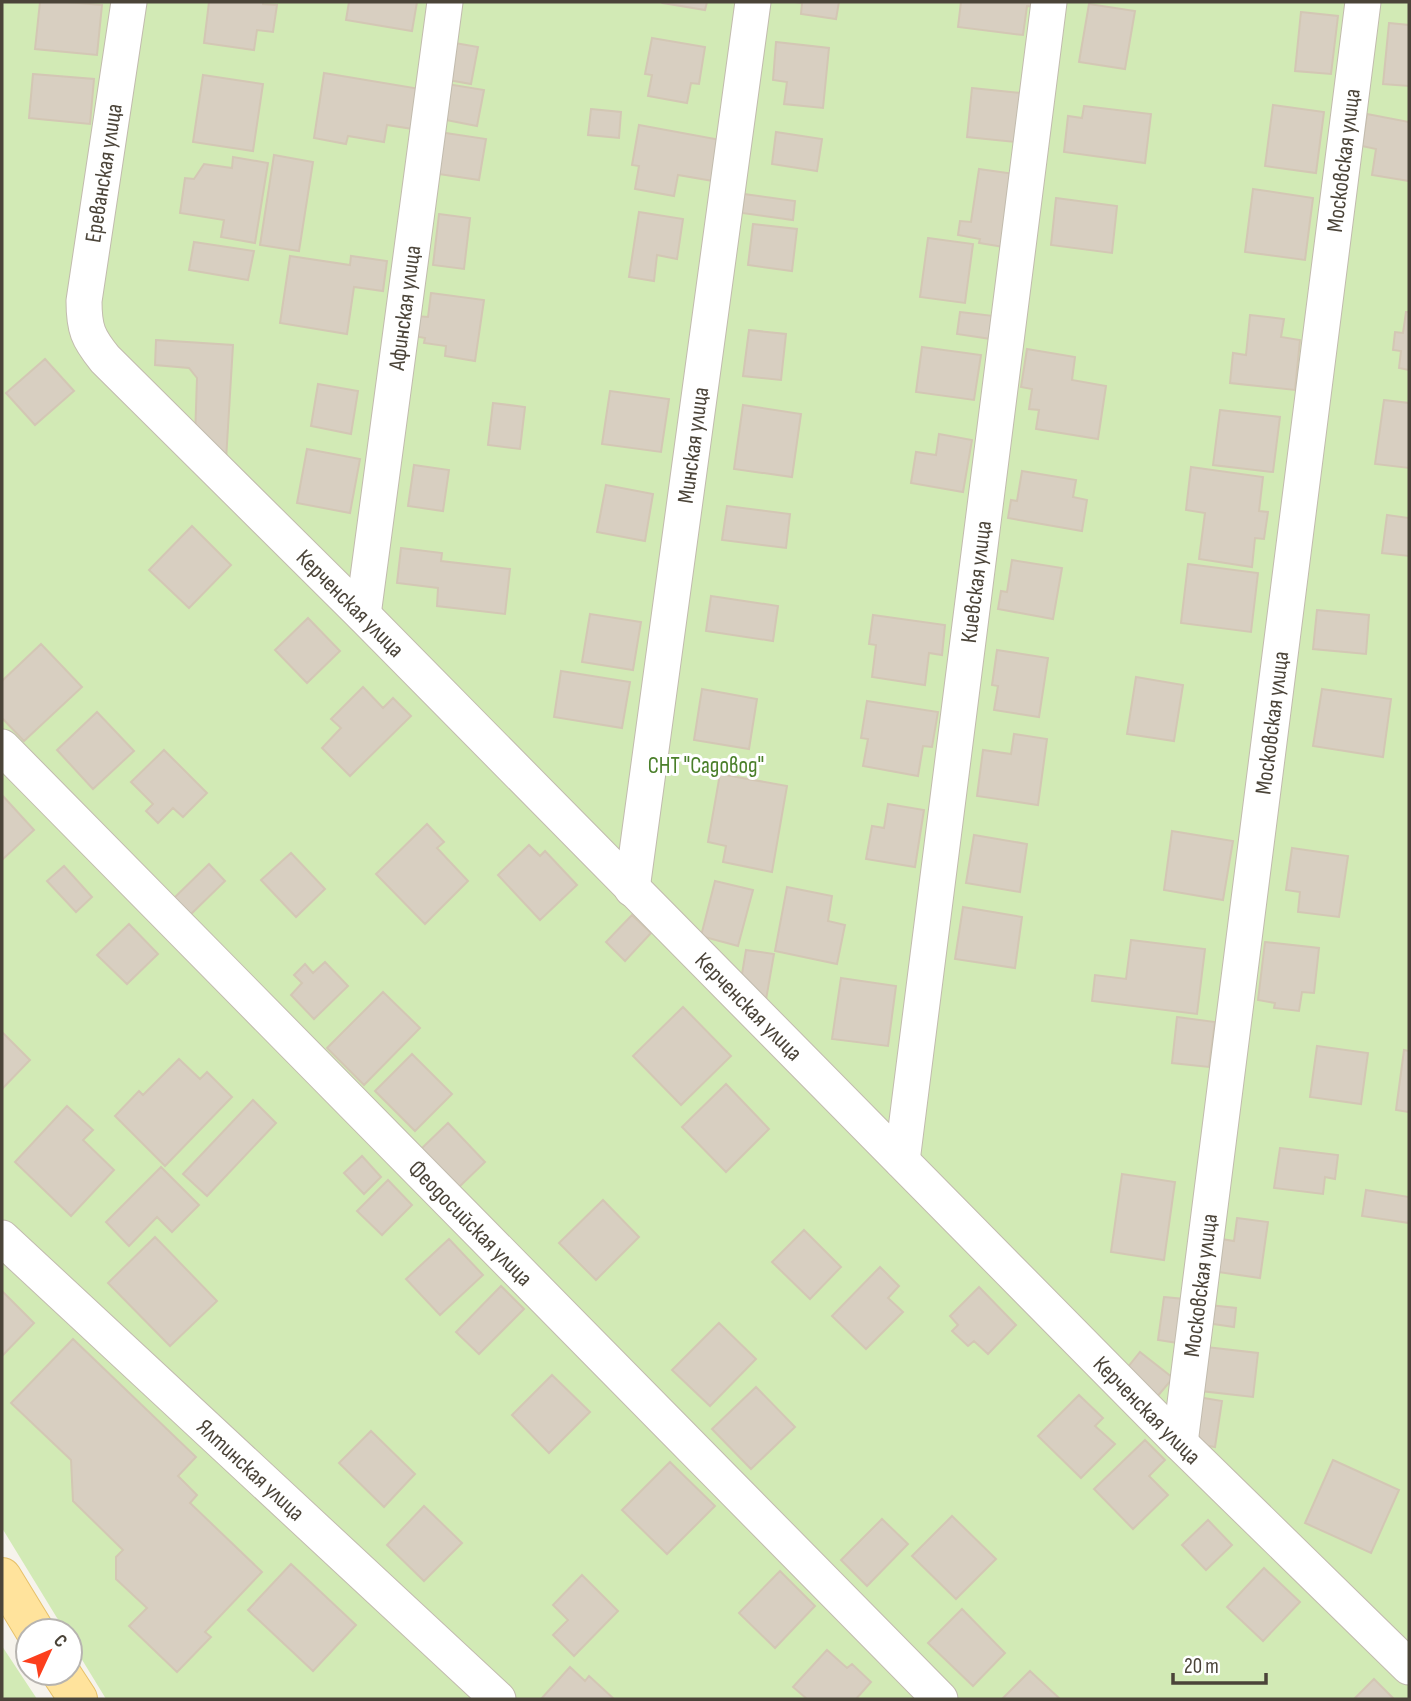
<svg xmlns="http://www.w3.org/2000/svg" width="1411" height="1701" font-family="'Sofia Sans Condensed',sans-serif">
<rect width="100%" height="100%" fill="#f6f3ec"/>
<path fill="#d2eab5" d="M2,2H1409V1699H106L70,1640V1631H65L2,1528Z
M2,1646L37,1699H2Z"/>
<path fill="#d8cfc1" stroke="#d3c7b4" stroke-width="2" d="M40,2H66L102,5L97,55L35,49Z
M209,2H263V4L277,5L273,32L257,30L254,50L204,43Z
M349,2H417L412,31L346,20Z
M664,2H707L705,10L663,3Z
M795,2H839L836,19L801,14L802,3Z
M961,2H1037V7L1027,6L1023,35L958,27Z
M1089,4L1135,11L1125,69L1079,62Z
M1301,12L1338,16L1331,74L1295,71Z
M1389,23L1409,25V86L1383,84Z
M652,38L705,47L699,84L691,83L687,103L648,96L652,75L645,74Z
M776,42L829,48L823,108L784,104L787,82L773,80Z
M455,43L478,47L471,84L448,80Z
M324,73L420,89L413,129L387,125L384,142L348,136L346,144L314,138Z
M33,74L94,79L90,124L29,118Z
M203,75L263,84L253,151L193,142Z
M447,84L484,90L477,126L441,119Z
M972,88L1021,93L1015,142L967,137Z
M1273,105L1324,112L1316,173L1265,166Z
M1084,106L1151,114L1145,163L1064,152L1068,116L1082,118Z
M591,109L621,112L619,138L588,135Z
M1367,114L1409,122V181L1372,175L1376,149L1362,146Z
M639,125L726,141L719,182L678,175L674,196L635,189L639,166L632,165Z
M439,132L486,139L479,180L432,173Z
M776,132L822,139L817,171L772,164Z
M274,155L313,162L299,251L260,245Z
M233,157L268,163L255,243L221,237L224,220L180,213L185,178L194,179L204,164L232,168Z
M979,169L1015,174L1004,247L979,243L980,239L958,235L960,221L971,222Z
M1253,189L1313,198L1305,260L1245,252Z
M744,194L795,201L793,220L742,213Z
M1056,198L1117,206L1112,253L1051,245Z
M639,212L683,219L677,259L657,255L654,281L629,277Z
M439,214L470,218L464,269L433,265Z
M753,224L797,229L792,271L748,265Z
M928,238L973,244L965,303L920,297Z
M194,242L254,251L248,280L189,270Z
M290,256L350,265L351,256L387,261L383,291L354,287L347,334L280,323Z
M431,293L484,300L475,361L445,356L446,346L424,343L425,338L414,336L416,316L428,317Z
M960,312L994,316L991,339L957,334Z
M1406,312H1409V370L1399,368L1401,351L1393,350L1395,332L1403,333Z
M1250,315L1284,319L1281,337L1300,340L1295,390L1230,383L1233,353L1246,355Z
M749,330L786,334L781,380L743,376Z
M156,340L233,345L226,460L195,438L197,378L189,368L155,365Z
M922,347L981,355L974,400L916,392Z
M1027,349L1075,357L1072,380L1106,386L1098,439L1036,429L1039,410L1029,409L1032,389L1021,387Z
M45,359L74,391L35,425L6,393Z
M318,384L358,391L351,434L311,426Z
M610,391L669,399L661,452L602,444Z
M1384,400L1409,403V468L1375,464Z
M493,403L525,407L520,449L488,445Z
M743,405L801,414L792,477L734,469Z
M1220,410L1280,417L1273,472L1213,465Z
M939,434L972,440L963,492L911,483L916,452L936,455Z
M307,449L360,459L350,513L297,503Z
M414,465L449,470L443,511L408,506Z
M1191,467L1263,477L1259,511L1268,512L1264,539L1255,538L1252,567L1199,559L1205,513L1186,510Z
M1022,471L1076,480L1073,497L1087,500L1082,531L1008,518L1011,500L1017,501Z
M606,485L653,494L645,541L597,532Z
M727,506L790,514L786,548L722,540Z
M1387,515L1409,518V556L1382,553Z
M192,526L231,565L189,608L149,570Z
M401,548L442,553L441,561L510,569L505,614L437,606L438,588L397,583Z
M1012,560L1062,568L1053,619L998,609L1001,591L1007,592Z
M1188,564L1258,573L1251,632L1181,623Z
M711,596L778,606L773,641L706,631Z
M1317,610L1369,615L1366,654L1313,649Z
M590,614L641,622L633,670L582,662Z
M873,615L945,625L942,655L929,653L925,685L872,677L876,645L869,644Z
M308,618L340,651L307,683L275,650Z
M41,644L82,687L24,741L2,718V681Z
M997,650L1048,658L1039,717L994,710L998,686L992,685Z
M561,671L630,682L622,728L554,717Z
M1136,677L1183,685L1174,741L1127,734Z
M363,687L383,708L393,698L411,716L350,776L322,748L341,728L331,719Z
M702,689L757,699L749,749L694,740Z
M1322,689L1391,699L1383,757L1313,746Z
M867,701L938,712L932,747L923,746L918,776L863,766L868,739L861,738Z
M97,712L134,751L93,789L57,750Z
M1014,734L1047,739L1038,805L977,796L983,750L1011,754Z
M164,750L207,793L183,817L173,808L158,823L146,811L153,804L131,782Z
M720,774L787,786L772,872L723,862L726,846L708,842Z
M2,795L34,830L2,860Z
M888,804L924,810L915,867L866,859L872,826L884,828Z
M427,824L444,842L437,848L468,881L425,924L376,874Z
M1172,831L1233,841L1223,900L1164,890Z
M974,835L1027,844L1020,892L966,883Z
M529,845L540,856L545,851L577,885L540,920L498,875Z
M1292,848L1348,856L1339,917L1298,912L1300,892L1286,890Z
M291,853L325,889L296,917L261,880Z
M209,864L225,881L189,916L173,899Z
M64,866L92,897L76,912L47,881Z
M715,881L753,890L738,946L701,936Z
M787,887L832,896L828,921L845,925L837,964L775,951Z
M963,907L1022,917L1015,968L955,959Z
M632,915L651,933L625,961L606,942Z
M129,924L158,954L127,984L97,955Z
M1131,940L1205,949L1197,1014L1092,1001L1095,975L1126,979Z
M1265,942L1319,948L1314,993L1302,992L1299,1011L1274,1008L1275,1003L1258,1000Z
M746,950L774,954L764,1011L740,986Z
M325,962L348,986L314,1019L291,995L302,983L294,975L305,964L313,973Z
M841,978L896,986L888,1046L832,1039Z
M383,992L420,1028L364,1085L327,1048Z
M683,1007L731,1056L681,1105L633,1056Z
M1177,1017L1215,1022L1209,1067L1172,1063Z
M2,1032L30,1060L2,1089Z
M1317,1046L1368,1053L1361,1104L1310,1097Z
M1404,1050L1409,1051V1112L1396,1110Z
M412,1054L452,1094L415,1131L375,1091Z
M179,1059L200,1079L207,1072L232,1097L165,1166L115,1116L139,1091L143,1095Z
M726,1084L769,1129L726,1172L682,1127Z
M253,1100L276,1123L207,1196L183,1174Z
M67,1106L93,1130L83,1140L114,1170L71,1216L15,1162Z
M448,1123L485,1162L458,1188L421,1149Z
M1280,1148L1338,1155L1335,1179L1325,1177L1323,1194L1274,1188Z
M362,1156L381,1177L364,1194L344,1173Z
M161,1167L199,1205L172,1232L157,1217L129,1246L106,1222Z
M1122,1174L1175,1182L1164,1260L1111,1252Z
M388,1180L412,1205L382,1235L357,1211Z
M1366,1190L1409,1197V1223L1362,1216Z
M603,1200L639,1237L596,1280L559,1243Z
M1237,1218L1268,1222L1260,1278L1211,1271L1215,1238L1234,1241Z
M804,1230L841,1267L810,1299L772,1262Z
M155,1237L217,1301L170,1346L108,1283Z
M449,1239L483,1275L440,1315L406,1279Z
M880,1267L899,1286L888,1298L903,1312L866,1349L832,1316Z
M501,1286L524,1309L479,1354L456,1332Z
M979,1287L1016,1325L988,1354L974,1341L968,1346L952,1331L958,1325L950,1316Z
M2,1291L34,1323L2,1356Z
M1164,1297L1184,1299L1178,1343L1158,1340Z
M1209,1305L1236,1308L1234,1327L1206,1323Z
M719,1323L756,1359L710,1406L672,1370Z
M73,1339L196,1457L178,1476L197,1495L190,1503L262,1572L205,1632L211,1637L177,1672L129,1626L147,1608L116,1579V1557L123,1550L73,1501L71,1460L11,1403Z
M1206,1347L1258,1353L1253,1397L1201,1391Z
M1140,1352L1173,1378L1156,1398L1124,1372Z
M552,1375L590,1412L549,1453L512,1415Z
M756,1387L795,1427L751,1469L712,1429Z
M1079,1395L1103,1418L1095,1426L1115,1444L1081,1478L1038,1436Z
M1198,1397L1222,1401L1215,1447L1191,1443Z
M371,1431L415,1474L384,1507L339,1463Z
M1145,1440L1165,1460L1149,1476L1168,1495L1133,1529L1094,1489Z
M1333,1460L1399,1490L1371,1553L1305,1523Z
M670,1462L715,1506L667,1554L622,1510Z
M424,1506L462,1543L424,1581L387,1545Z
M952,1516L996,1559L956,1599L912,1556Z
M882,1519L908,1544L867,1586L841,1560Z
M1208,1520L1232,1545L1206,1570L1182,1545Z
M291,1564L356,1625L313,1671L248,1610Z
M1264,1568L1300,1602L1263,1641L1227,1607Z
M780,1571L815,1606L775,1648L739,1613Z
M582,1575L618,1611L574,1656L553,1635L568,1620L553,1605Z
M962,1609L1005,1653L973,1686L928,1643Z
M827,1650L847,1668L852,1664L871,1682L856,1699H807L793,1687Z
M570,1667L585,1681L589,1676L614,1699H541Z
M1030,1671L1060,1699H1002Z
M1374,1679L1394,1699H1354Z"/>
<g fill="none" stroke-linecap="round" stroke-linejoin="round">
<defs>
<g id="minor">
<path id="s1" d="M129,2L84,301C84,329 88,338 105,359L363,615L1180,1443L1409,1667"/>
<path id="s2" d="M363,615L445,2"/>
<path id="s3" d="M2,747L940,1699"/>
<path id="s4" d="M632,889L753,2"/>
<path id="s5" d="M902,1161L1049,2"/>
<path id="s6" d="M2,1238L498,1699"/>
<path id="s7" d="M1180,1443L1363,2"/>
</g>
<path id="primary" d="M2,1577L35,1631
M61,1673L78,1699"/>
</defs>
<use href="#minor" stroke="#c2bbae" stroke-width="37"/>
<use href="#primary" stroke="#e6c16a" stroke-width="40"/>
<use href="#minor" stroke="#fff" stroke-width="35"/>
<use href="#primary" stroke="#ffe39c" stroke-width="38"/>
</g>
<g text-anchor="middle" stroke-width="6" stroke-linejoin="round" paint-order="stroke">
<g font-size="23" fill="#4b4439" stroke="#fff">
<text dy="8" stroke="none"><textPath href="#s7" startOffset="1293">Московская улица</textPath></text>
<text transform="translate(103 173) rotate(-81)" y="8">Ереванская улица</text>
<text dy="8" stroke="none"><textPath href="#s2" startOffset="310">Афинская улица</textPath></text>
<text dy="8" stroke="none"><textPath href="#s4" startOffset="448">Минская улица</textPath></text>
<text dy="8" stroke="none"><textPath href="#s5" startOffset="584">Киевская улица</textPath></text>
<text dy="8" stroke="none"><textPath href="#s1" startOffset="712">Керченская улица</textPath></text>
<text dy="8" stroke="none"><textPath href="#s7" startOffset="726">Московская улица</textPath></text>
<text dy="8" stroke="none"><textPath href="#s1" startOffset="1279">Керченская улица</textPath></text>
<text dy="8" stroke="none"><textPath href="#s3" startOffset="668">Феодосийская улица</textPath></text>
<text dy="8" stroke="none"><textPath href="#s7" startOffset="159">Московская улица</textPath></text>
<text dy="8" stroke="none"><textPath href="#s1" startOffset="1846">Керченская улица</textPath></text>
<text dy="8" stroke="none"><textPath href="#s6" startOffset="340">Ялтинская улица</textPath></text>
</g>
<g font-size="23" fill="#4a7f2a" stroke="#fff">
<text x="706" y="773">СНТ "Садовод"</text>
</g>
</g>
<rect width="1411" height="1701" fill="none" stroke="#4b4439" stroke-width="7"/>
<g transform="translate(49 1652) rotate(46)"><circle r="33" fill="#ffffff" stroke="#b7b4b0" stroke-width="2"/>
<path d="M0-5L12 26L0 18L-12 26Z" fill="#fc3f1d"/>
<text y="-10" font-size="19" font-weight="bold" text-anchor="middle" fill="#4b4439">С</text>
</g>
<path d="M1173 1673v10h93v-10" fill="none" stroke="#4b4439" stroke-width="3.5"/>
<text x="1184" y="1673" font-size="21" fill="#4b4439" stroke="#ffffff" stroke-width="5" paint-order="stroke">20 m</text>
</svg>
